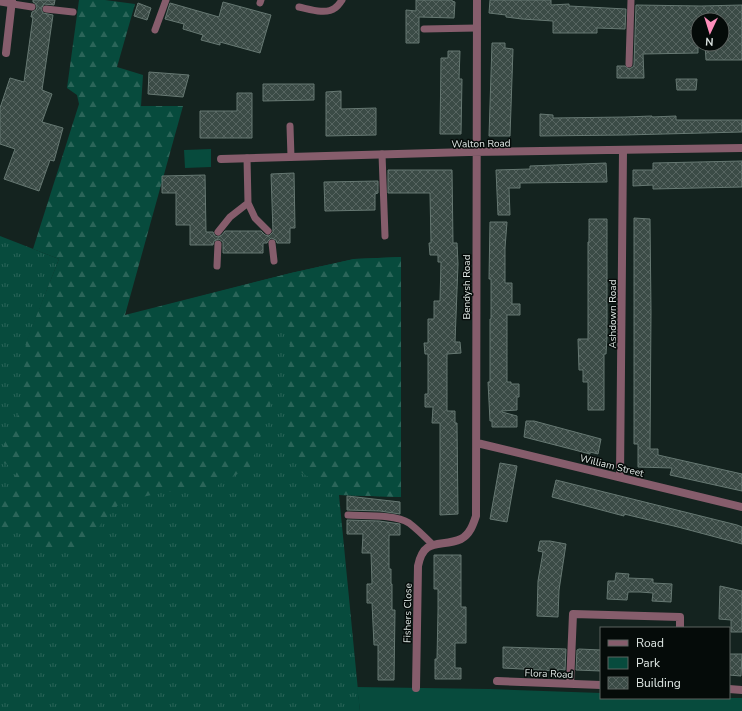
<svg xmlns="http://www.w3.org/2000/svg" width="742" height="711" font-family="'Nunito Sans',sans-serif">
<defs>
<pattern id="grass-tufts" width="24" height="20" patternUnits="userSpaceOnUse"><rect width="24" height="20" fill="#074b3d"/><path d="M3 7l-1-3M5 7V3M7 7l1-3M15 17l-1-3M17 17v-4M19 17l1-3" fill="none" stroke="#2b6559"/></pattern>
<pattern id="forest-firs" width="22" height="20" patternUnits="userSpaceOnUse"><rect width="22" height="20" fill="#074b3d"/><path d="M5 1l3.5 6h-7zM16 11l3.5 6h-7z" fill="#2b6559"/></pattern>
<pattern id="building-cross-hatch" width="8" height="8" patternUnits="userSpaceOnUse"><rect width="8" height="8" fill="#3b4b46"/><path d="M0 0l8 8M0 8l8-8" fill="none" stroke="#576561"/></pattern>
</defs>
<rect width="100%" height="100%" fill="#14231f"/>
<path fill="url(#grass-tufts)" d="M0,236L59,259L27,341L291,273L354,259L401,257V497L339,495L360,711H0Z"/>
<path fill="url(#forest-firs)" d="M79,0H105L135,4L117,67L143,75L141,106H183L125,315L291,273L354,259L401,257V497L339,495L302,473L287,444L285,410L291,327L277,326L270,409L250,467L216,486L160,493L121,502L100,525L88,547L66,552L41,547L29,539L19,525L0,538V491L6,494L18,470L0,461V453L21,409L26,342L59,259L33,249L79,104L77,95L67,88Z"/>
<path fill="#074b3d" d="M211,149V167L185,168L184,150Z
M357,687L490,689L601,693V698H742V711H360Z"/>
<path fill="url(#building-cross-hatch)" stroke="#667872" d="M33,0H55L54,5L44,4L41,9L43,13L53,15L42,90L52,94L42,122L63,128L54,161L50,160L39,191L4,179L15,149L0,144V108L10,78L24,82L33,17H31L32,12L36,10L37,7L35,3L33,2Z
M416,0H452V1L455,2L454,18L419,17V43H406V10L416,11Z
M490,0H551V5L569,4V6L626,9L625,29L597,28V33H553V21L522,19L506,17V15L489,13Z
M223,2L271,15L260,53L220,42V45L201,40L203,35L183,29L184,24L165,19L170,3L219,17Z
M138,3L151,8L147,20L134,16Z
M636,5L701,6L742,5V60H706L705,44H722V20H698V53L643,54L644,78H617V66H625L629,69L633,67L634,65Z
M492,43H505V48L513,49L510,136H489Z
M448,51H460L459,79H462L461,134H440L441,58H448Z
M149,72L189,75L183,97L148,94Z
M676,79H697L696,90H677Z
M263,84H314V100L263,101Z
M341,91V109L376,108V135L326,136V92Z
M237,93H252V138H200V111H237Z
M540,114L553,115V118L625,117L652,116V117L676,116V120H742V132L625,135L540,136Z
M742,161V187L653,189V185L633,186V170H653V163Z
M606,163L607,182L520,183V188H509L510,215H498L496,170L530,169V166Z
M388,170H452L453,243H457L458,264L455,342H460L461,353L447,354V411H455V423H457L458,514L440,515V423H432L433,407H425V394H428V354H425L424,343H428V319H434V301H440L441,262H438V255H430L429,243H431L430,193H388Z
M294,173L295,228H290V243H277L276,240L271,238L268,241L267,243H263V253H223V242L219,239L214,241L213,245H190V225H176V193H162V176L205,175L206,232H213L215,236L218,237L222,235L225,231H261L265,235L269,236L273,232L271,174Z
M378,181V193L375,194V210L325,211L324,182Z
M634,218L650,219L651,312L650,449H658V455L742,474V491L670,475L672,468L638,467V444H634Z
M589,219H607V337L606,354H604V410H588V382H583V370H579L578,339H588V242H589Z
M490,222H507L505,248V283H512V304H520V315H507V382H511V384H519V397H517V410L502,411V412L517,416V427H492V421H490L488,382H490V319H491V279H489Z
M526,421H534L601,439L598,454L590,452V454L567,448L524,437Z
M500,463L517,466L507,522L490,519Z
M556,480L737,525L742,527V544L678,527L624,514V516L552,497Z
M347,496L400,502V514L380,511L347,510Z
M347,520L379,521L400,524V535H389V569H391V584H392V610H395L394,680H378V645H374L372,603H367V584H372L371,553H362L363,534H347Z
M540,541H550L566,544L559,590L558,617L537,616L538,581L543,552L538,551Z
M434,555H461V607H466V643H455V668H461V679H435V659H437L438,611V589H434Z
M616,573L629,574L628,578L653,579V583L672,584L671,602L652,601L653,593L640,592H628L627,600L607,599L608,581H615Z
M720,586L742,591V632H731V620L719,619Z
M503,647L566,649L565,670L558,669V671L503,668Z
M579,649L601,650V671L576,670L577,650Z
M729,654H742L741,676L729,675Z"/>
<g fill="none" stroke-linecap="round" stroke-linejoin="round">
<path stroke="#865d6c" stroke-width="7" d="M0,2L32,7
M260,3L261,0
M299,7C309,9 326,15 335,8C338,6 340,3 342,0
M46,9L73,12
M424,29L477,28
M155,30L166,0
M629,64L631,0
M290,126L291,157
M382,154L385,236
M247,158L248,203L255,218L268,231
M218,232L230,217L248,203
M272,243L274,261
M217,266L218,244
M348,515C365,516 395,514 409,523C417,529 425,537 432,544"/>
<path stroke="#865d6c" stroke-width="8" d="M6,53L12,0
M221,159L469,152L742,148
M477,443L742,507
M620,477L623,150
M497,681L601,685
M570,684L573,614L680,617V628
M416,688L418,566C424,536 441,548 461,539C470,534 473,525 476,516L477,0
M729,689L742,690"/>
</g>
<g text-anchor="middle" stroke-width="3" stroke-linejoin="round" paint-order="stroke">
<g font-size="10" fill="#e0e9e6" stroke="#050b09">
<text transform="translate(481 143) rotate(-1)" y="4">Walton Road</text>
<text transform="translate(466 287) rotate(-90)" y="4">Bendysh Road</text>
<text transform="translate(612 314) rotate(-90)" y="4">Ashdown Road</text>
<text transform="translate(612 465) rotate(14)" y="4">William Street</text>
<text transform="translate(407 613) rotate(-89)" y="4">Fishers Close</text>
<text transform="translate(549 673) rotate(2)" y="4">Flora Road</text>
</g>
</g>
<rect x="600" y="627" width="130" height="72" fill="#050b09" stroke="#5d6461"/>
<rect x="608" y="640" width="20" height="6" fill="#865d6c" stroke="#5d6461"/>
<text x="636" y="647" font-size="12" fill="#e0e9e6">Road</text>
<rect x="608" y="657" width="20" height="12" fill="#074b3d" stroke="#5d6461"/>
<text x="636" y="667" font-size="12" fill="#e0e9e6">Park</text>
<rect x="608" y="677" width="20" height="12" fill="url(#building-cross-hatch)" stroke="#5d6461"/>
<text x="636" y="687" font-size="12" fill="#e0e9e6">Building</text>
<g transform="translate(710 32) rotate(184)"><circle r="19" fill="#050b09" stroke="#5d6461"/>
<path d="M0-3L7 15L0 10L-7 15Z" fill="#fe8ebb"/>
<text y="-6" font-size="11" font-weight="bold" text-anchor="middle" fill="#e0e9e6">N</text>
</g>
</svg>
